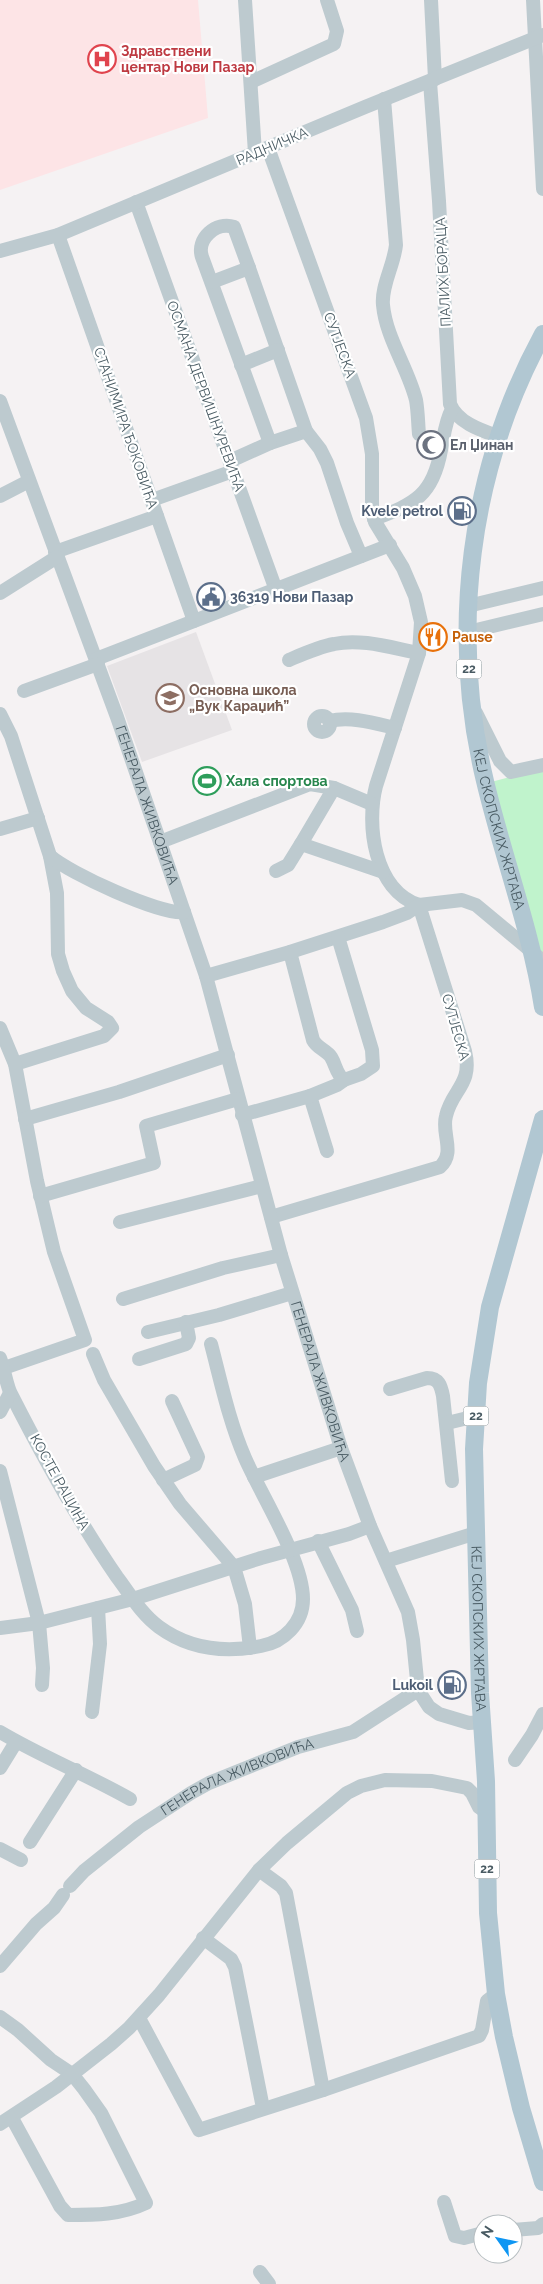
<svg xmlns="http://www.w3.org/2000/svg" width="543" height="2284" font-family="Raleway,sans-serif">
<rect width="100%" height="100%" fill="#f5f2f3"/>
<path fill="#e6e3e5" d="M196,632L232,730L142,762L107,666Z"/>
<path fill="#fde4e6" d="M0,0H198L208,118L0,190Z"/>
<path fill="#c0f3cc" d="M543,768V961L491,782Z"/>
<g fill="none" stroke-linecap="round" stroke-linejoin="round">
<g stroke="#bdcacf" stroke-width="14">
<path d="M245,0L255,153"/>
<path d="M431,0L435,79"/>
<path d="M533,0L543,189"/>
<path d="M251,82L334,44L337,31L327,0"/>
<path d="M430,82L439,201L450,404C457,422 480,430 497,436"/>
<path d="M384,99L396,245C394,265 381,286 383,305C386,338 408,368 416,400C418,411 418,423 419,434"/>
<path d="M268,148L366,418L372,454V511L375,522L403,568L415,596L421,622L419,653L376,786C366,825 374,890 419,905L465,1051C473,1085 452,1089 446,1116C441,1134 456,1152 440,1167L271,1217"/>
<path d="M136,202L276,590"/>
<path d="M58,235L194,621"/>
<path d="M0,251L58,235L365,107L543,35"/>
<path d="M249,268L234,227C216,221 196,239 202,257L270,443L306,431L320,449L327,463L347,523L361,556"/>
<path d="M212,282L249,268L306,431"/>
<path d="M241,365L278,350"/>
<path id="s1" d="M0,401L117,717L206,976L281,1255L341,1448L370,1526L408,1612L413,1640L418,1690L429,1707L439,1714L469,1723L482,1722"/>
<path d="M230,461L270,443"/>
<path d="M0,496L29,481"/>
<path d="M152,500L233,471"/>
<path d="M374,519C415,504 433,495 441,450C444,436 445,422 452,409"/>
<path d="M55,552L157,516"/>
<path d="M0,593L57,557"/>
<path d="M468,606L543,588"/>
<path d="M468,632L543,614"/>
<path d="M96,659L390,545"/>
<path d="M289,660C303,654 318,647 334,644C361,638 392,648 419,653"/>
<path d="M24,691L98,664"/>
<path d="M476,713L500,761L511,772L543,765"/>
<path d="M0,714L11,736L50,856L57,893L58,954L63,971L72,991L86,1008L108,1022L112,1028L104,1036L15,1064"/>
<circle cx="322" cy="724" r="8"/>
<path d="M329,721C351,716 374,723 395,728"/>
<path d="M0,829L38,818"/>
<path d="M160,842L310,784L334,788L372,804"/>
<path d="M301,844L334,788"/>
<path d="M50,856C69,873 160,915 184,912"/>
<path d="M276,871L288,865L301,844L383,872"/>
<path d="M290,952L313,1040C317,1048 326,1050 331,1057C336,1065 336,1074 344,1080"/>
<path d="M206,976L290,952L383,922L407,913L419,905L462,900L476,905L543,961"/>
<path d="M0,1028L15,1064L37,1181L54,1252L85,1340L4,1368"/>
<path d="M310,1096L327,1151"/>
<path d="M242,1115L310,1096L337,1085L344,1080L361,1074L373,1066L372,1050L338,937"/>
<path d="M25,1119L119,1092L228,1055"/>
<path d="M40,1196L154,1163L146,1126L238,1099"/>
<path d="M120,1222L262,1186"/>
<path d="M123,1299L223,1268L281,1255"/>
<path d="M148,1332L219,1315L292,1293"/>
<path d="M93,1354L104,1380L154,1466L180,1504L234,1567L245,1604L250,1648"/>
<path d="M0,1358C4,1368 7,1387 11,1394C43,1457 77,1519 117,1577C130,1594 141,1614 159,1627C189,1649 225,1653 261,1646C284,1642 303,1623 303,1599C303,1560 261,1495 245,1458C229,1421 221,1382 211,1344"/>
<path d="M139,1359L186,1344L189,1338L186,1322"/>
<path d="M390,1389L427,1378C439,1378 441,1386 443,1396L452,1481"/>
<path d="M0,1412L10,1393"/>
<path d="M447,1423L476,1416"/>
<path d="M0,1471L39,1623L43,1668L42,1685"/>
<path d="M254,1477L341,1448"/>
<path d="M163,1480L195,1465L198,1457L172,1401"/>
<path d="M318,1541L352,1610L357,1631"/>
<path d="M386,1561L476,1533"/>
<path d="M0,1628L39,1623L133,1599L261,1558L349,1534L370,1526"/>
<path d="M92,1712L100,1644L98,1608"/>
<path d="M0,1732C42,1757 88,1775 130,1799"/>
<path d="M515,1760L532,1735L543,1714"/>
<path d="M0,1768L16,1742"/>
<path d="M30,1842L76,1770"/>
<path d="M0,1849L21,1860"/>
<path d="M259,1870L281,1886L286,1893L323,2090"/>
<path id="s2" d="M70,1886L84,1871L139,1827L191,1793L209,1783L298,1747L353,1732L418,1690"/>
<path d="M203,1938L231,1959L235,1967L263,2108"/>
<path d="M0,1966L36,1924L54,1908L63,1895"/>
<path d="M0,2017L18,2030L51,2060L72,2074L84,2089L101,2113L146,2203C121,2215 95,2215 68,2215L60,2206L12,2118"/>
<path d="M139,2018L199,2130L323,2090L479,2036L482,2030L487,2001L496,1994"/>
<path d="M0,2124L56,2087L111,2044L129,2028L159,1995L259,1870L287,1843L347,1793L361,1786L385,1780L432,1781L467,1788L472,1793L479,1807L486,1812"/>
<path d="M444,2202L455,2236L464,2238L483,2233"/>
<path d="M513,2230L538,2228L543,2224"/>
<path d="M260,2272L269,2284"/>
</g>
<g stroke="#b1c7d2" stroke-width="18">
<path id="s3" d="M543,334C469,470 449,631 485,781C503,857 531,930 543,1007"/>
<path id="s4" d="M543,1119L490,1307L478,1383L474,1449L480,1693L486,1781L488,1913L496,1994L504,2037L521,2108L543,2182"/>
</g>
</g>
<defs>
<symbol id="hospital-ring" viewBox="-11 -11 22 22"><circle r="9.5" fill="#fff" stroke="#e0444e" stroke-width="1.5"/><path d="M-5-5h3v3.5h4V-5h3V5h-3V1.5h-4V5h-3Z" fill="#e0444e"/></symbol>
<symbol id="mosque-ring" viewBox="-11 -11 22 22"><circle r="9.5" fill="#fff" stroke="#6b7280" stroke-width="1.5"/><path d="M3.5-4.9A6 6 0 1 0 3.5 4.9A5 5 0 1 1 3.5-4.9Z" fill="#6b7280"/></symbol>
<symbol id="fuel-ring" viewBox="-11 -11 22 22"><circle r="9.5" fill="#fff" stroke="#5c6f8a" stroke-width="1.5"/><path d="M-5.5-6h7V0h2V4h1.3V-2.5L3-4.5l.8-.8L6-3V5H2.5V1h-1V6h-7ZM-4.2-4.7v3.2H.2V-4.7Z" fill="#5c6f8a"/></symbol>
<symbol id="civic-ring" viewBox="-11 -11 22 22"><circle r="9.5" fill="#fff" stroke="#5c6f8a" stroke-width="1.5"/><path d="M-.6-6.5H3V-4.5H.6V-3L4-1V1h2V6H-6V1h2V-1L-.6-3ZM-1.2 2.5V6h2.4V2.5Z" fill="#5c6f8a"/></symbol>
<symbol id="restaurant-ring" viewBox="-11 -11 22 22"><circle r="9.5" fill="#fff" stroke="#e8710a" stroke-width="1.5"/><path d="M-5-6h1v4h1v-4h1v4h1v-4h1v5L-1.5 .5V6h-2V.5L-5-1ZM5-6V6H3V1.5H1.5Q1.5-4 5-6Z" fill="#e8710a"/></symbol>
<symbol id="school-ring" viewBox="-11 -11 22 22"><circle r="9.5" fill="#fff" stroke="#8d6e63" stroke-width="1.5"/><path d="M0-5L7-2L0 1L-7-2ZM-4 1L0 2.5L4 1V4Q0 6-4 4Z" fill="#8d6e63"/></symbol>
<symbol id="stadium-ring" viewBox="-11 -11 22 22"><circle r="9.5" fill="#fff" stroke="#2e9e5b" stroke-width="1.5"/><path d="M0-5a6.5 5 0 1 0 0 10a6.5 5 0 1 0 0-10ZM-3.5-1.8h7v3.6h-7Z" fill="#2e9e5b"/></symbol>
</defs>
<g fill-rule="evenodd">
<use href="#hospital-ring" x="86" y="43" width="32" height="32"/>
<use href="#mosque-ring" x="415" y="429" width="32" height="32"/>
<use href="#fuel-ring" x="446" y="495" width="32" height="32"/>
<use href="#civic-ring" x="195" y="581" width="32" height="32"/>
<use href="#restaurant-ring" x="417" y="621" width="32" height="32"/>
<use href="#school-ring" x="154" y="682" width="32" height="32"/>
<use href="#stadium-ring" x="191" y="765" width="32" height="32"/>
<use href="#fuel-ring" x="436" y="1669" width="32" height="32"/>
</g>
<g text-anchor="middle" stroke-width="4.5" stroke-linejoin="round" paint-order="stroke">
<g fill="#fff" stroke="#7f8c91" stroke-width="1">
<rect x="456.5" y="659.5" width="25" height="19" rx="4"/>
<rect x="463.5" y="1406.5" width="25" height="19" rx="4"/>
<rect x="474.5" y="1859.5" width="25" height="19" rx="4"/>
</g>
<g font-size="12" font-weight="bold" fill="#485a62">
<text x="469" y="673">22</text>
<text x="476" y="1420">22</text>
<text x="487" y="1873">22</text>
</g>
<g font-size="14" font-weight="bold" fill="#be3a42" stroke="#fff" text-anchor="start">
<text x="121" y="56">Здравствени<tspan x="121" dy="16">центар Нови Пазар</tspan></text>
</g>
<g font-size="14" fill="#485a62" stroke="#fff">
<text transform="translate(272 146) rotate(-23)" y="5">РАДНИЧКА</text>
<text transform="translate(443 272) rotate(-93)" y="5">ПАЛИХ БОРАЦА</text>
<text transform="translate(340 345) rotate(70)" y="5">СУТЈЕСКА</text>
<text transform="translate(206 396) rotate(70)" y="5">ОСМАНА ДЕРВИШНУРЕВИЋА</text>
<text transform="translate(126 428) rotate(71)" y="5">СТАНИМИРА ЂОКОВИЋА</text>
<text dy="5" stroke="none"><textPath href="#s1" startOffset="430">ГЕНЕРАЛА ЖИВКОВИЋА</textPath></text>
<text dy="5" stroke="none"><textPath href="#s3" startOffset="511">КЕЈ СКОПСКИХ ЖРТАВА</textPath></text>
<text transform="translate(456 1027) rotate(74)" y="5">СУТЈЕСКА</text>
<text dy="5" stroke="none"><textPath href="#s1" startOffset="1032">ГЕНЕРАЛА ЖИВКОВИЋА</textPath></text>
<text transform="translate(60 1482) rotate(61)" y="5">КОСТЕ РАЦИНА</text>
<text dy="5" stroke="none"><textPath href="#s4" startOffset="518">КЕЈ СКОПСКИХ ЖРТАВА</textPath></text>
<text dy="5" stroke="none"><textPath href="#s2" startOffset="202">ГЕНЕРАЛА ЖИВКОВИЋА</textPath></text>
</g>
<g font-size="14" font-weight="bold" fill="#5b616d" stroke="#fff" text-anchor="start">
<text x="450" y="450">Ел Џинан</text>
</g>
<g font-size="14" font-weight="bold" fill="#4e5e75" stroke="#fff" text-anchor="end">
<text x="443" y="516">Kvele petrol</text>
<text x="230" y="602" text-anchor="start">36319 Нови Пазар</text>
<text x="433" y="1690">Lukoil</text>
</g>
<g font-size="14" font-weight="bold" fill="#c56008" stroke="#fff" text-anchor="start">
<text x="452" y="642">Pause</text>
</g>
<g font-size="14" font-weight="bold" fill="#785e54" stroke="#fff" text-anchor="start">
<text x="189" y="695">Основна школа<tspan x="189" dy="16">„Вук Караџић”</tspan></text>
</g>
<g font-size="14" font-weight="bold" fill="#27864d" stroke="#fff" text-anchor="start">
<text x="226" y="786">Хала спортова</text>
</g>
</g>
<g transform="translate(498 2239) rotate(303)"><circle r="24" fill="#ffffff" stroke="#b6bdc0"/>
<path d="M0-4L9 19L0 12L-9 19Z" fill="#0e96f3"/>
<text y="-8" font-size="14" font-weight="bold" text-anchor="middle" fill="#485a62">N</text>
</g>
</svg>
